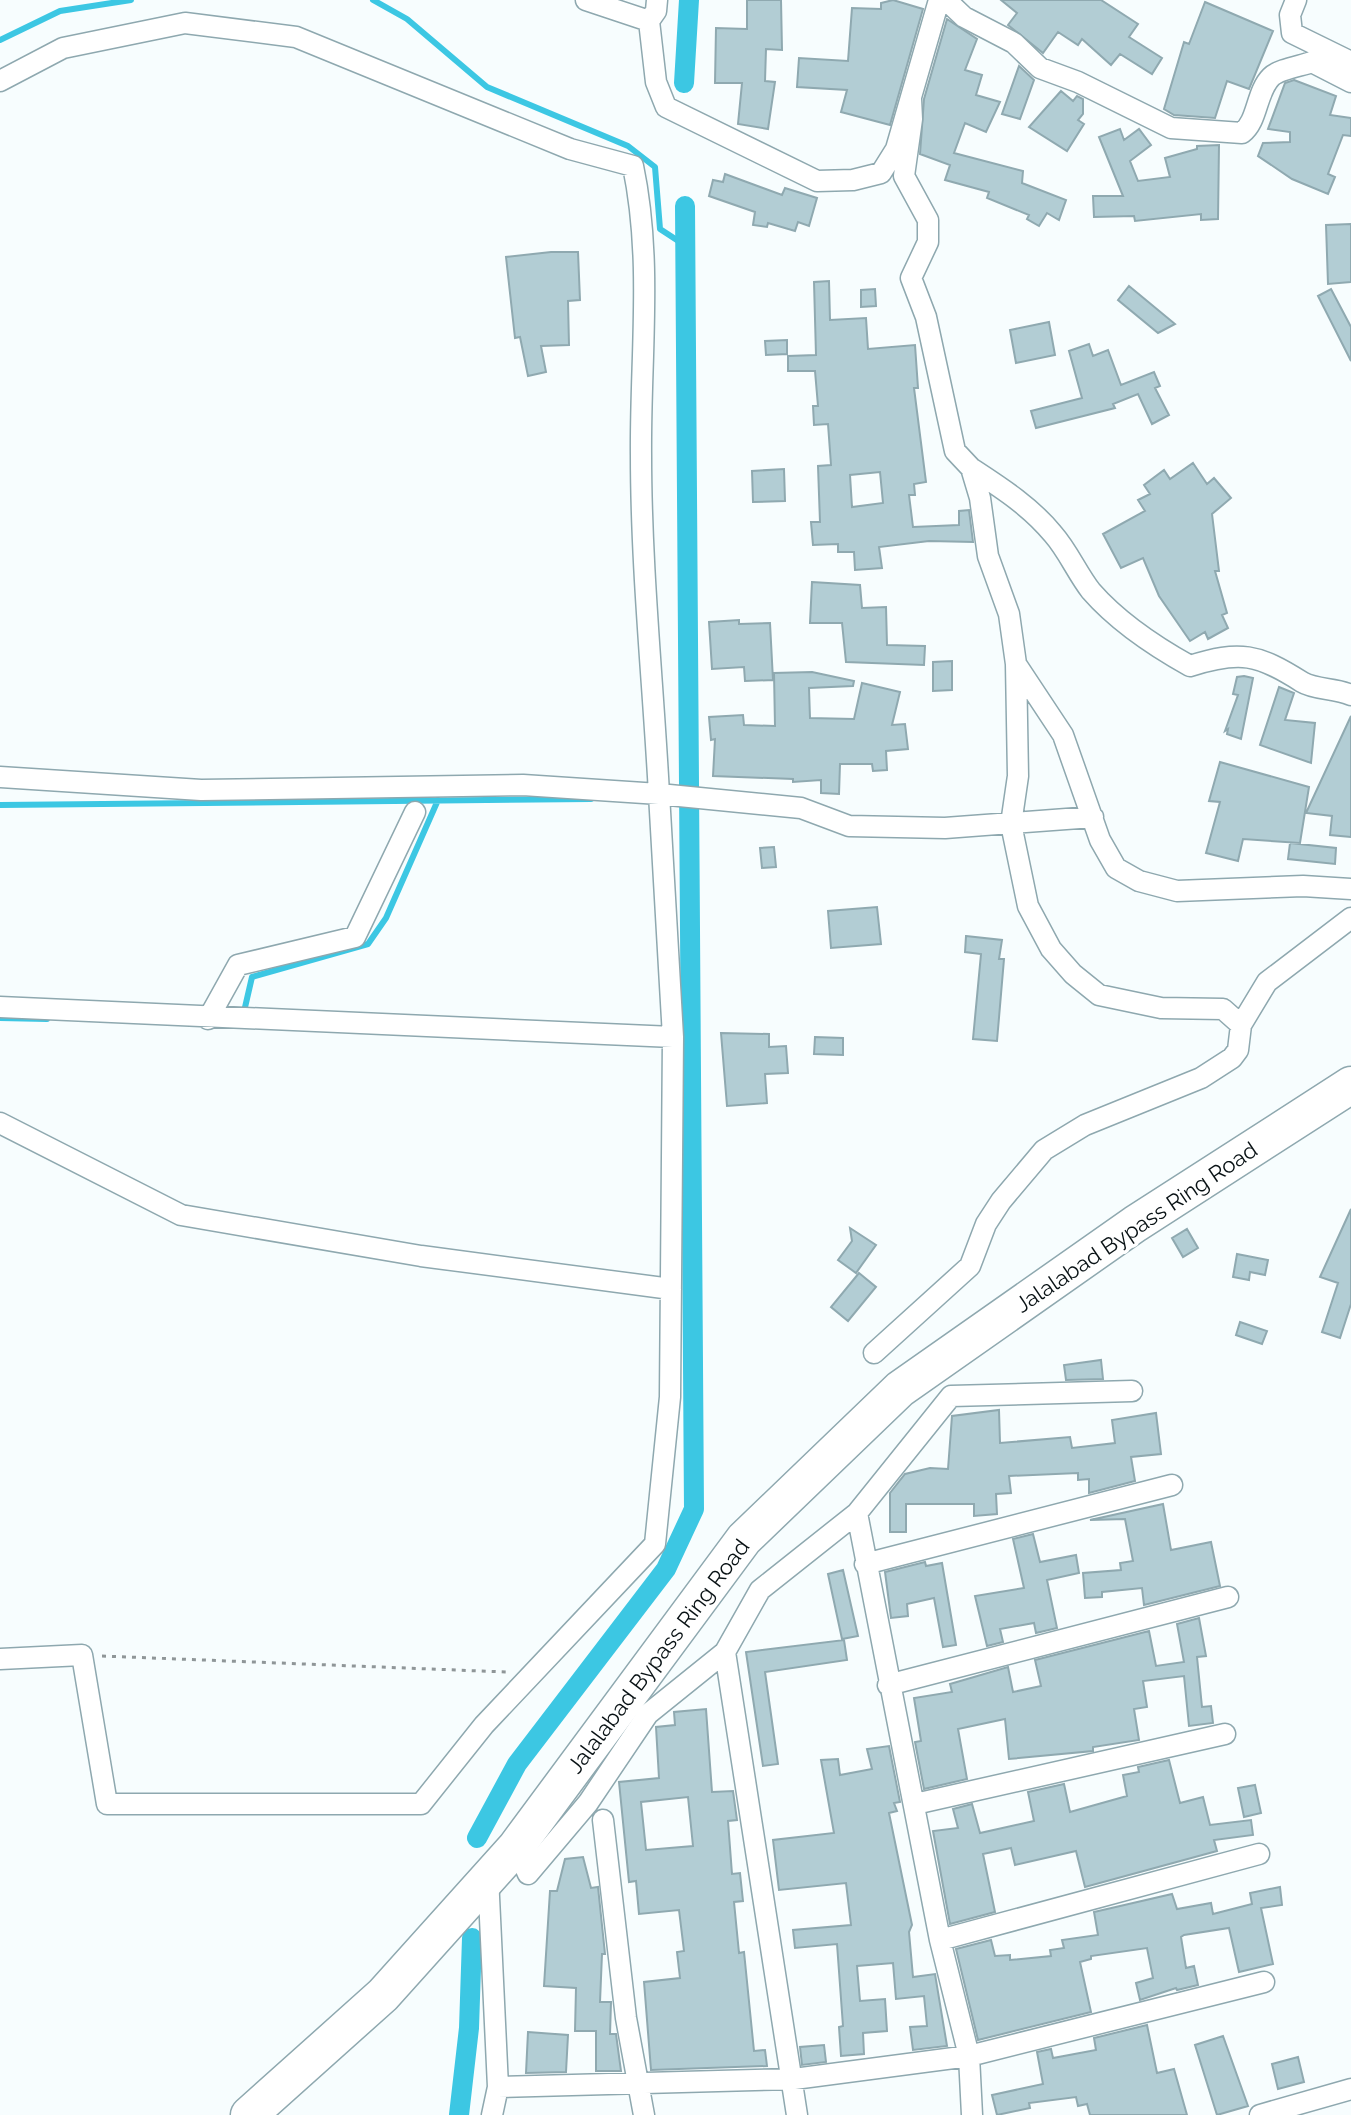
<svg xmlns="http://www.w3.org/2000/svg" width="1351" height="2115" font-family="Raleway,sans-serif">
<rect width="100%" height="100%" fill="#f7fdfe"/>
<g fill="none" stroke-linecap="round" stroke-linejoin="round">
<path stroke="#3cc7e3" stroke-width="6" d="M373,0L407,19L487,87L628,146L655,167L660,229L686,246
M0,40L60,11L131,0
M0,805L591,799
M243,1016L252,977L368,944L386,918L438,800
M0,1018L47,1019"/>
<path stroke="#3cc7e3" stroke-width="20" d="M684,83L689,0
M477,1838L517,1764L666,1569L694,1509L685,206
M459,2115L469,2028L472,1938"/>
</g>
<path fill="#b2cdd4" stroke="#8fa9b0" stroke-width="2" fill-rule="evenodd" d="M747,0H781L782,50L766,49L765,81L775,82L768,129L738,124L742,83H715L716,28L747,29Z
M893,0L923,9L890,125L841,112L847,90L797,87L799,58L848,61L852,8L881,9V3Z
M1001,0H1101L1138,24L1129,37L1162,58L1152,74L1120,54L1111,65L1082,39L1078,45L1058,32L1043,53L1008,25L1017,13Z
M1205,2L1273,31L1249,89L1227,81L1215,118L1174,115L1164,109L1184,42L1189,44Z
M947,19L977,39L965,70L982,75L976,95L1000,102L986,132L965,123L954,153L1023,171L1022,183L1066,200L1059,220L1047,213L1039,226L1027,219L1029,215L987,198L989,192L945,180L950,165L920,154L924,99Z
M1019,66L1034,80L1020,119L1002,114Z
M1294,80L1336,96L1330,115L1351,118V136L1343,135L1328,174L1335,177L1328,194L1292,179L1258,156L1263,143L1290,142V132L1268,129L1285,83Z
M1061,91L1073,101L1077,96L1083,99V114L1078,120L1084,124L1067,151L1029,127Z
M1120,129L1124,140L1139,129L1151,145L1130,161L1138,181L1170,177L1165,158L1197,149V146L1219,145L1218,219L1201,220V214L1135,221L1134,216L1094,217L1093,196H1123L1099,137Z
M725,174L782,195L785,188L817,198L809,226L798,222L795,231L768,223L767,227L753,225L755,212L709,196L713,180L723,182Z
M1351,224V282L1328,284L1326,225Z
M551,252H578L580,300L568,301L569,345L541,346L546,372L528,376L520,337L515,338L506,257Z
M829,281L830,320L866,318L868,349L915,345L918,388H914L926,482L914,484L915,495H909L913,527L959,525V511L969,510L973,542L929,541L879,547L882,568L855,570L854,552H838V544L813,545L811,522H820L818,466L831,465L828,424L814,425L813,406H818L815,371H788V356L816,355L814,282ZM880,472L883,503L852,507L850,475Z
M1129,286L1175,324L1158,333L1118,300Z
M875,289L876,306L861,307V290Z
M1331,289L1351,327V361L1318,296Z
M1049,322L1055,355L1016,363L1010,330Z
M787,340V354L766,355L765,341Z
M1089,344L1093,356L1108,350L1121,385L1154,372L1160,386L1155,388L1169,415L1152,424L1138,394L1113,404L1115,408L1036,428L1031,411L1082,398L1069,351Z
M1193,463L1207,484L1214,478L1231,498L1212,514L1219,571H1215L1227,613L1222,615L1228,628L1208,639L1205,632L1190,641L1159,596L1143,558L1121,568L1103,534L1145,511L1138,500L1150,494L1144,485L1164,470L1170,479Z
M784,469L785,501L753,502L752,471Z
M812,582L860,585L862,608L886,607L887,645L925,646L924,665L846,662L842,623H810Z
M739,620V624L770,623L773,680L745,681L744,667L712,669L709,622Z
M952,661V690L933,691V662Z
M812,672L854,681L853,686L809,688L810,718L854,719L862,683L900,692L892,725L905,724L908,749L886,751L887,770L873,771L872,764H840L839,794L821,793V780L793,782V779L713,776L715,739L711,740L709,717L743,715L744,725L775,726L774,673Z
M1244,676L1253,678L1241,739L1227,734L1228,729L1225,731L1238,695L1233,694L1237,677Z
M1279,687L1294,693L1285,720L1315,723L1311,763L1260,745Z
M1351,716V837L1330,835L1332,816L1306,813Z
M1220,762L1309,787L1300,843L1243,839L1238,861L1206,853L1220,802L1209,801Z
M1290,843L1336,848L1335,864L1288,859Z
M774,847L776,867L762,868L760,848Z
M877,907L881,944L831,948L828,911Z
M966,936L1002,940L999,959H1004L997,1041L973,1039L981,954L965,952Z
M721,1033L769,1034V1047L786,1046L788,1073L765,1074L767,1103L727,1106Z
M815,1037L843,1038V1055L814,1054Z
M1351,1209V1304L1340,1338L1322,1332L1338,1283L1320,1277Z
M850,1228L876,1245L856,1273L838,1260L852,1241Z
M1187,1229L1198,1248L1183,1257L1172,1238Z
M1237,1254L1268,1260L1265,1275L1250,1272L1249,1280L1233,1277Z
M859,1273L876,1287L848,1321L831,1307Z
M1240,1322L1267,1331L1262,1344L1236,1335Z
M1101,1360L1103,1379L1066,1380L1064,1365Z
M999,1410L1000,1443L1070,1437L1072,1448L1115,1443L1112,1420L1156,1413L1161,1454L1131,1457L1135,1481L1089,1493V1479L1078,1480V1473L1009,1476L1011,1493L996,1494L997,1514L974,1516V1504H906V1532H890V1493L905,1474L930,1468L948,1469L952,1416Z
M1163,1504L1171,1550L1211,1542L1220,1586L1144,1605L1142,1588L1102,1592V1597L1085,1598L1083,1573L1121,1570L1120,1563L1133,1561L1125,1519L1090,1520Z
M1033,1534L1040,1562L1076,1555L1079,1573L1047,1580L1057,1628L1036,1633L1034,1623L1000,1629L1003,1642L987,1646L975,1596L1024,1588L1013,1539Z
M925,1562L926,1566L942,1563L956,1645L943,1647L934,1598L907,1604L908,1616L891,1618L885,1572Z
M843,1570L858,1636L842,1639L828,1574Z
M1199,1618L1206,1656L1197,1657L1202,1707L1211,1706L1213,1723L1189,1726L1184,1676L1143,1681L1147,1707L1134,1709L1139,1740L1093,1747V1751L1009,1759L1005,1719L958,1729L967,1779L924,1789L915,1742L921,1741L914,1698L952,1692L950,1684L1008,1667L1013,1692L1041,1686L1035,1660L1149,1631L1156,1666L1184,1662L1177,1624Z
M844,1640L847,1660L765,1672L778,1764L763,1766L746,1652Z
M706,1709L712,1792L733,1791L737,1820L728,1821L732,1874L740,1873L743,1901L734,1902L739,1953L744,1952L754,2051L765,2050L767,2066L651,2070L644,1982L680,1978L677,1952L684,1951L679,1910L639,1914L636,1881L629,1882L619,1782L659,1778L656,1727L675,1725L674,1712ZM688,1797L693,1846L646,1850L641,1802Z
M889,1746L900,1802L894,1803L897,1811L889,1813L912,1925L909,1932L913,1977L935,1974L947,2046L913,2050L910,2027L927,2026L924,1996L896,1999L893,1963L857,1966L860,2001L885,1999L887,2031L863,2033L864,2054L841,2056L839,2027L843,2026L837,1944L795,1948L793,1930L851,1925L846,1883L779,1890L773,1840L834,1833L821,1760L838,1759L840,1775L872,1769L867,1749Z
M1169,1760L1180,1803L1203,1797L1210,1825L1251,1820L1253,1835L1214,1840L1217,1851L1085,1887L1076,1851L1015,1865L1011,1848L983,1854L995,1912L950,1924L933,1831L958,1828L953,1809L972,1804L980,1833L1034,1821L1028,1792L1064,1784L1070,1812L1127,1796L1123,1775L1139,1772L1138,1767Z
M1255,1785L1261,1813L1244,1817L1238,1788Z
M583,1857L591,1888L598,1887L605,1954H602L600,2002H611L610,2034H616L621,2071H596V2031H575L576,1988L544,1986L550,1891H557L565,1859Z
M1280,1887L1282,1905L1261,1908L1273,1964L1239,1972L1229,1928L1184,1935L1181,1937L1186,1968L1194,1966L1198,1985L1177,1990L1176,1988L1140,2000L1136,1983L1153,1978L1147,1948L1091,1956V1959L1080,1962L1091,2012L978,2040L956,1949L991,1940L995,1956L1010,1955V1960L1051,1956L1050,1950L1064,1948L1062,1940L1098,1935L1094,1912L1172,1894L1177,1909L1211,1903L1213,1914L1252,1904L1250,1893Z
M1147,2025L1157,2073L1174,2069L1187,2115H1090L1087,2104L1078,2106L1076,2097L1029,2103L1030,2108L997,2115L992,2095L1043,2084L1037,2052L1051,2049L1053,2058L1096,2050L1094,2038Z
M528,2032L568,2035L566,2072L526,2073Z
M1223,2036L1248,2106L1217,2115L1195,2045Z
M824,2045L826,2062L802,2065L800,2047Z
M1298,2057L1304,2082L1278,2089L1272,2064Z"/>
<g fill="none" stroke-linecap="round" stroke-linejoin="round">
<defs>
<path id="street" d="M586,0L649,21L656,11L657,0
M946,0L964,17L1014,43L1040,68L1078,82L1171,128L1242,133C1258,121 1256,92 1271,77C1279,69 1301,66 1312,62L1351,82
M1296,0L1290,15L1292,33L1351,62
M649,21L656,82L666,107L817,181L853,180L881,173L896,149L939,0
M0,81L63,48L185,23L296,37L570,149L633,166C653,261 640,359 641,455C641,568 653,682 659,794L523,785L201,790L0,777
M911,99L912,119L904,176L928,220V242L911,278L926,317L955,451L971,468L980,498L988,556L1009,614L1016,664L1018,776L1011,824L1028,906L1051,949L1073,974L1099,995L1161,1008L1223,1009L1241,1025
M971,468C1000,487 1030,506 1053,534C1068,551 1077,573 1091,591C1118,622 1154,646 1190,666C1240,650 1258,654 1302,682C1315,690 1336,688 1351,695
M1016,664L1063,735L1100,840L1116,868L1139,881L1177,891L1303,886L1351,889
M0,1007L673,1037
M208,1019L238,965L355,937L415,812
M0,1123L181,1215L421,1256L671,1289
M874,1353L970,1266L986,1224L1001,1201L1044,1150L1085,1125L1201,1078L1232,1058L1238,1050L1241,1025L1267,982L1351,918
M857,1513L940,1940L969,2056L972,2115
M865,1564L1172,1485
M725,1652L797,2115
M0,1659L82,1655L107,1804H421L484,1725L655,1544L670,1397L673,1037L659,794L801,808L849,826L945,828L1093,817
M888,1685L1228,1597
M915,1804L1225,1734
M603,1820L626,2018L644,2115
M516,1847L528,1874L588,1803L648,1714L725,1652L760,1590L857,1513L951,1396L1132,1391
M488,1876L498,2087L492,2115
M940,1940L1259,1854
M498,2087L794,2079L969,2056L1264,1982
M1260,2115L1351,2089"/>
<path id="highway" d="M249,2115L383,1995L516,1847L744,1539L900,1389L1135,1224L1351,1085"/>
</defs>
<use href="#street" stroke="#8ea8af" stroke-width="23"/>
<use href="#highway" stroke="#8ea8af" stroke-width="39"/>
<path stroke="#8f9698" stroke-width="3" stroke-dasharray="4 6" stroke-linecap="butt" d="M102,1656L506,1672"/>
<use href="#street" stroke="#fff" stroke-width="20"/>
<use href="#highway" stroke="#fff" stroke-width="36"/>
</g>
<g text-anchor="middle" stroke-width="7" stroke-linejoin="round" paint-order="stroke">
<g font-size="22" fill="#081114" stroke="#fff">
<text transform="translate(1136 1227) rotate(-34)" y="8">Jalalabad Bypass Ring Road</text>
<text transform="translate(658 1656) rotate(-53)" y="8">Jalalabad Bypass Ring Road</text>
</g>
</g>
</svg>
